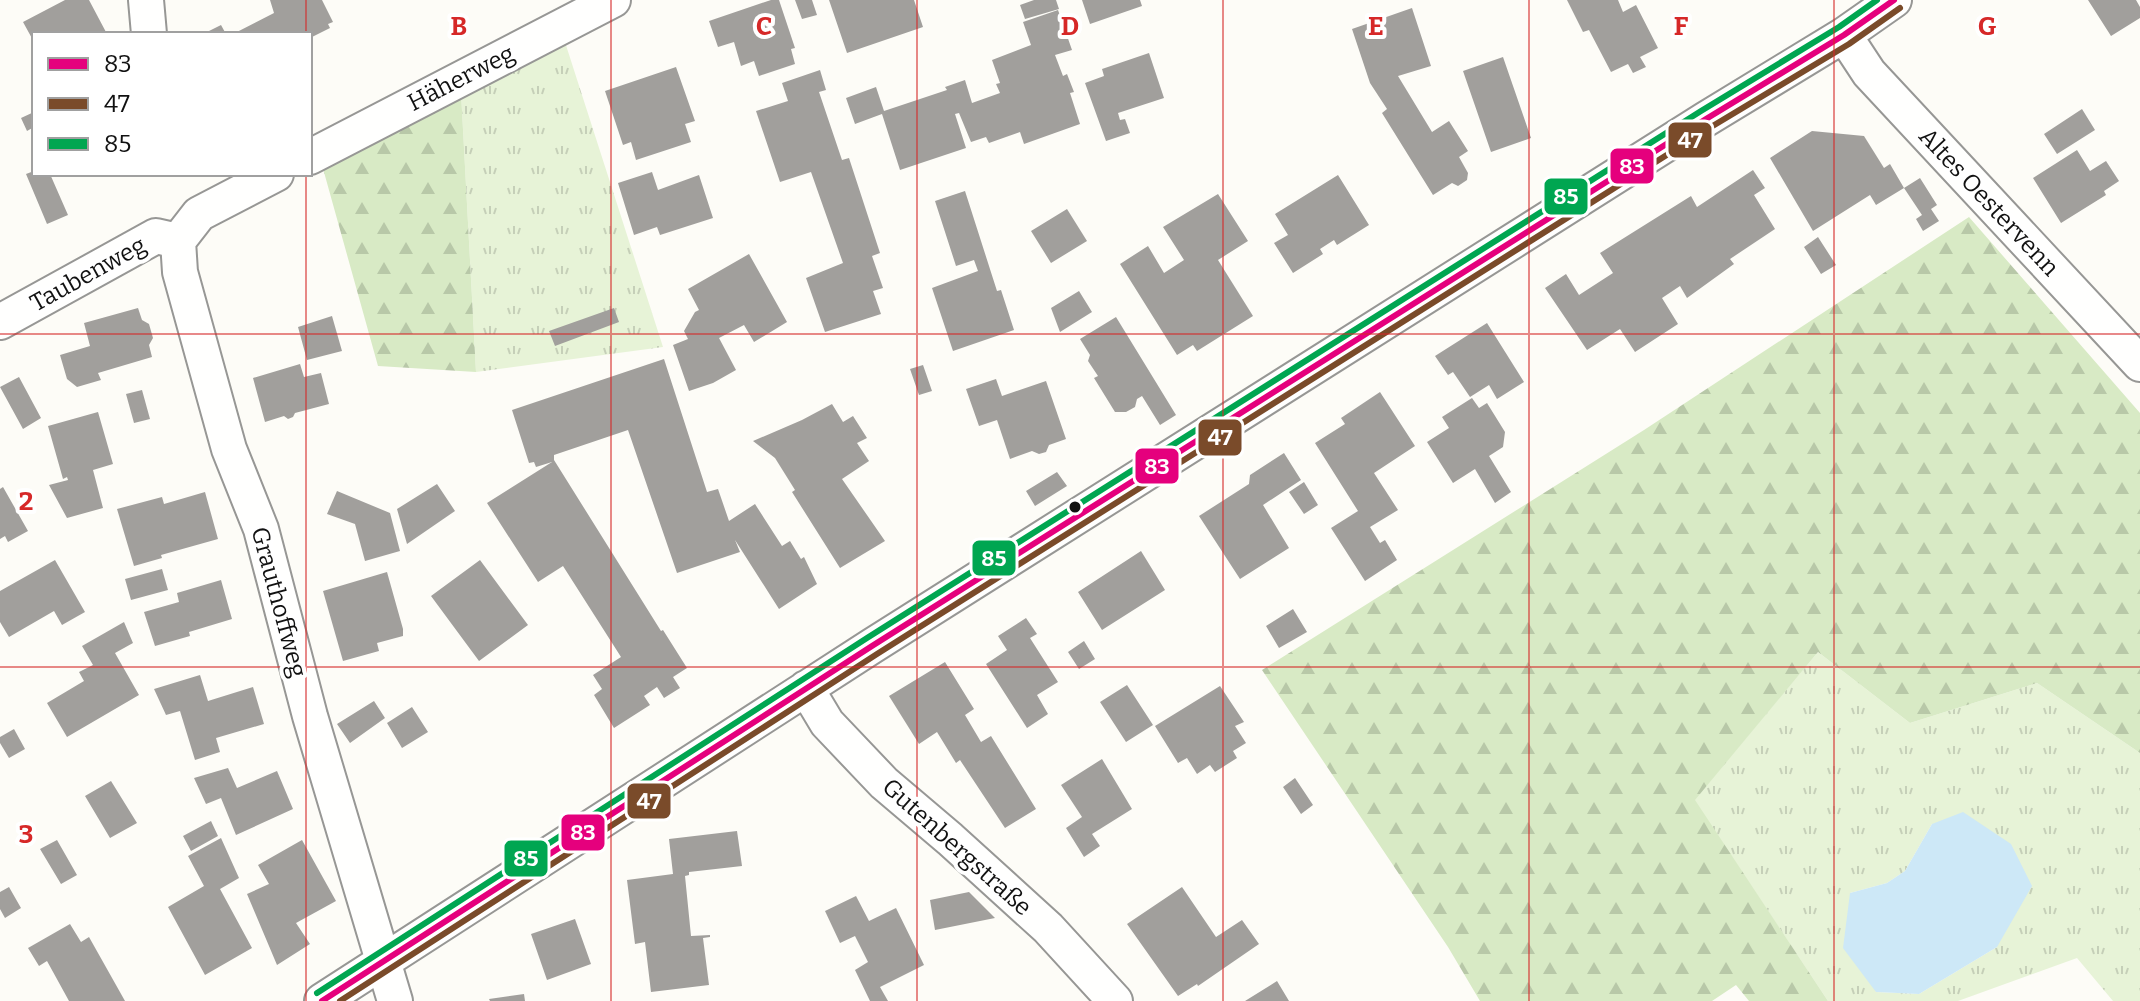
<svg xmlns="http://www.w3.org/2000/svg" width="2140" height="1001" font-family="Bitter,serif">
<defs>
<pattern id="grass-tufts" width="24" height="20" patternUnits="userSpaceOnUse" patternTransform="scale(2)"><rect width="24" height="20" fill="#e7f3d7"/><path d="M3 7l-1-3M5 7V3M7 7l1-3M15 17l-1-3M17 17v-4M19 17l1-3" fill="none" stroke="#c5cfb8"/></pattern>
<pattern id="forest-firs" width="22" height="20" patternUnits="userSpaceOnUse" patternTransform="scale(2)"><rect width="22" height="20" fill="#d8eac5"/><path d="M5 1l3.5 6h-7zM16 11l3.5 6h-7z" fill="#b8c8a8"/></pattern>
</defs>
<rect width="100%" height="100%" fill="#fdfcf7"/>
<path fill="url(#grass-tufts)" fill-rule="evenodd" d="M564,39L663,347L476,372L461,92Z
M1818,652L1910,723L2037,683L2140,753V1001H2113L2077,958L1958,1001H1828L1694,800ZM1932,824L1997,947L1919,994L1876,992L1850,893L1887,883L1905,871Z"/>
<path fill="url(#forest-firs)" d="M461,92L476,372L378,366L322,165Z
M1969,217L2140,413V753L2037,683L1910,723L1818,652L1695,800L1828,1001H1749L1736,985L1712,1001H1480L1448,947L1262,670L1644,430Z"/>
<path fill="#cde8f7" d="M1963,812L2011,844L2032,886L1997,947L1919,994L1876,992L1843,948L1850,893L1887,883L1905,871L1932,824Z"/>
<path fill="#a19f9c" d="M65,0H89L107,34H34V42L23,22Z
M270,0H322L333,22L328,24L330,28L310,38L309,34H233L274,13Z
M771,0H779L795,48L791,49L795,64L759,76L754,61L741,66L734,42L718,47L709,21Z
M795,0H812L817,15L802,19Z
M829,0H914L923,27L847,53Z
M1034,0H1056L1059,9L1025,19L1020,5Z
M1082,0H1140L1142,6L1090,24Z
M1567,0H1618L1623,12L1636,5L1658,48L1640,57L1646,67L1633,73L1628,64L1611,72L1589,30L1583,32Z
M2088,0H2136L2140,7V18L2111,36Z
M1412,8L1431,66L1398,76L1432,132L1449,121L1468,151L1459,157L1468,173L1467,180L1458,186L1452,183L1433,195L1382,113L1387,109L1370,83L1352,29Z
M1058,10L1072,50L1055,55L1063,76L1067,74L1074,92L1070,93L1080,124L1024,144L1020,132L989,143L986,137L971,142L959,113L955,114L966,148L900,170L882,114L855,124L846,98L876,87L884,111L947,90L945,87L965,80L972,103L1000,93L996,84L1000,83L992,60L1031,45L1023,22Z
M221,25L226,34H203Z
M1149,53L1164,98L1118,113L1120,120L1125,119L1130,133L1106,141L1085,83L1104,76L1102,69Z
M1503,57L1531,138L1491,152L1463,71Z
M676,67L695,121L685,124L691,142L636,160L631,142L623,145L605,91Z
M820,70L826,90L819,92L842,160L849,158L880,253L872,256L883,288L873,291L881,314L825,332L806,278L843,263L811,172L780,182L756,111L788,101L782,83Z
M2082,109L2095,130L2057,154L2044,134Z
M34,112V127L27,131L21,118Z
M1812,131L1864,136L1884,168L1890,164L1904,188L1876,205L1870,195L1813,231L1770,158Z
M2077,150L2090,171L2106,161L2119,181L2104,191L2106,195L2061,223L2033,178Z
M1753,170L1765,188L1754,195L1775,229L1730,259L1734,264L1687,298L1680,286L1662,298L1678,324L1635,352L1620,329L1587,350L1545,288L1566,274L1579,295L1613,273L1600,253L1691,196L1697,207Z
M34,171V174H50L68,215L47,224L26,174Z
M652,172L658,190L699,175L713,218L660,235L657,227L634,235L618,183Z
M1338,175L1369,225L1337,245L1334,240L1320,249L1323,254L1293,273L1274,243L1288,235L1275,214Z
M1920,178L1937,205L1931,209L1939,221L1923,231L1916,219L1922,215L1904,188Z
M965,191L997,291L1001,290L1014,330L953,351L932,288L978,271L974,260L956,266L935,201Z
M1218,194L1248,241L1218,260L1253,316L1197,351L1193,345L1177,355L1120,264L1148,246L1164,273L1184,260L1163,227Z
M1067,209L1087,241L1051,263L1031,231Z
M1818,237L1836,265L1821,274L1804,247Z
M749,254L787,322L754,342L744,325L719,338L736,370L713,383L689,391L673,345L688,339L684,331L695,312L699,310L688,289Z
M1079,291L1092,312L1060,332L1051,308Z
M138,308L142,320L149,324L153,338L149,345L152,357L98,373L101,380L77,387L67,379L60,355L90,346L84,323Z
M614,308L619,322L555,346L549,331Z
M332,316L342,351L307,360L298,327Z
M1116,317L1176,415L1160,425L1142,396L1137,399L1135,407L1126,412H1115L1094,378L1098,376L1088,361L1090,355L1080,339Z
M1487,323L1524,382L1497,399L1489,385L1470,397L1453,372L1448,375L1435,356Z
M664,359L707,492L718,489L729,521L755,504L782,546L790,541L801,559L804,557L817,584L779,609L735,540L740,552L677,573L628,430L554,455V460L661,631L663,630L687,668L673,677L680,688L664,698L657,687L644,696L650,705L614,728L594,695L602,689L593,675L621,657L563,566L538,582L487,503L552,462L536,467L534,462L529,463L512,410Z
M300,364L304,377L321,373L329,404L295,413L293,417L288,419L284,416L265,422L253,378Z
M923,365L932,391L919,395L910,369Z
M19,377L41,418L23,429L0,387Z
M996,379L1002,396L1046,381L1066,439L1049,445L1046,452L1039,454L1032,451L1010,459L997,420L979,426L966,389Z
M142,390L150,419L134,423L126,394Z
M1380,392L1415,446L1374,473L1398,510L1370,527L1380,543L1385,540L1397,560L1365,581L1331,528L1358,511L1315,443L1345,424L1341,418Z
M1472,398L1479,408L1487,403L1505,432L1503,447L1489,456L1511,492L1495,503L1475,469L1453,483L1427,442L1449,428L1442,417Z
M832,404L843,422L853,416L867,438L857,443L869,461L842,479L885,541L840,568L792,492L795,490L775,458L753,441L802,420Z
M98,412L113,464L93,470L103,508L67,518L49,485L68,480L67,477L63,479L48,426Z
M1284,453L1301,480L1263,505L1289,548L1240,579L1199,516L1249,484L1250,475Z
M1057,472L1067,486L1035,506L1026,491Z
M1304,482L1318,505L1304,514L1289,492Z
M437,484L455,511L407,544L397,509Z
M3,487L28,531L8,542L5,536L0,539V489Z
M337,491L390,513L400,551L365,561L355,524L327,514Z
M205,492L218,539L161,555L162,558L134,566L117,509L162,497L164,504Z
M1141,551L1165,590L1102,630L1078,592Z
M55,560L85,612L62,625L54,611L9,637L0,622V591Z
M480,560L528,625L479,661L431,596Z
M162,569L168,590L131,600L125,579Z
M387,572L403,629V636L377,643L379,651L343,661L323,591Z
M221,580L232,619L189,632L190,636L155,646L144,612L179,602L177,593Z
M1293,609L1307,632L1279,648L1266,626Z
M1026,618L1037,634L1030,638L1058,682L1037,695L1048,714L1027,728L986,664L1007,650L998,636Z
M124,622L133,643L115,653L139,695L67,737L47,703L84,681L79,672L93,665L82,646Z
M1084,641L1095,659L1079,669L1068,652Z
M945,662L974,709L965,715L981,742L991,736L1036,809L1005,828L960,760L956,763L937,732L919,744L889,696Z
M200,675L208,701L253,687L264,724L216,738L220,752L195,760L180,711L166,715L154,689Z
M1127,685L1153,725L1126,742L1100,702Z
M1220,686L1244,722L1235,726L1246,743L1233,751L1237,758L1215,772L1210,765L1197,774L1187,758L1178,763L1155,726Z
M374,701L385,718L350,743L337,724Z
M412,707L428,732L402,748L387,723Z
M14,729L25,749L9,758L0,743V737Z
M1102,759L1132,809L1092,834L1100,846L1084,857L1066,828L1082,817L1061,785Z
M228,768L237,788L277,771L293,809L236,835L221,798L206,804L194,778Z
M1295,778L1313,805L1301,814L1283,787Z
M111,781L137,823L110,838L85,796Z
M211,821L218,836L191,851L183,836Z
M737,831L742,866L689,872V875L685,876L691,936L710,935V937L703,938L709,985L651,992L645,942L635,944L627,880L673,874L669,839Z
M221,838L239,878L220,889L252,948L205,975L168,907L204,886L188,856Z
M57,840L77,875L61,884L40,849Z
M302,840L336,901L296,923L310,944L277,965L247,894L269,884L258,865Z
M9,887L21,908L5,918L0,909V892Z
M1182,887L1216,937L1242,920L1259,944L1198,986L1197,984L1178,996L1127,924Z
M969,892L995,918L935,930L930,900Z
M856,896L869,921L896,908L924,965L880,987L888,1001H870L855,970L868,962L855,936L840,943L825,911Z
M575,919L591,964L547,980L531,934Z
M70,924L81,942L89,937L125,1001H69L47,961L39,966L28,948Z
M1277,981L1289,1001H1245Z
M524,994L525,1001H490L489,999Z"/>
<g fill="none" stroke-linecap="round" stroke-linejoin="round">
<defs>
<path id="minor" d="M146,0L149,34
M1844,35L1869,73L2140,364
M310,157L613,0
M178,241L180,272L229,449L261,529L310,716L395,1001
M178,241L199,214L276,174
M0,322L156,236L178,241
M806,688L827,723L884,783L950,839L1048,928L1115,1001
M322,1001L872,646L1706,119L1844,35L1894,0"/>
</defs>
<use href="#minor" stroke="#979795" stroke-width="38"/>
<use href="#minor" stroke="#fffffe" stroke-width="34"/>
<defs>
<path id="bus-1" d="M322,1001L872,646L1706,119L1844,35L1894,0"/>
<path id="bus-2" d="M340,1001L877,654L1711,127L1849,44L1900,8"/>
<path id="bus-3" d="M317,993L867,638L1701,111L1839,27L1877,0"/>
</defs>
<use href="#bus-1" stroke="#fff" stroke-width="12"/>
<use href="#bus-2" stroke="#fff" stroke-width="12"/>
<use href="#bus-3" stroke="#fff" stroke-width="12"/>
<use href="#bus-1" stroke="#e5007d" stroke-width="6"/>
<use href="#bus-2" stroke="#7a4b2a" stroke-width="6"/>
<use href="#bus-3" stroke="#00a651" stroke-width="6"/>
</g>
<path fill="none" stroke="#d62828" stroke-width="2" stroke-opacity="0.55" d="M306,0V34M611,0V1001M917,0V1001M1223,0V1001M1529,0V1001M1834,0V1001M306,174V1001M0,334H2140M0,667H2140"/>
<circle fill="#111" stroke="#fff" stroke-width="3" cx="1075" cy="507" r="7"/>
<g text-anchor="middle" stroke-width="8" stroke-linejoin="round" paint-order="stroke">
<g font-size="24" fill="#111" stroke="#fff">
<text transform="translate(461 78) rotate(-27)" y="8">Häherweg</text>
<text transform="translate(1989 202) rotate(47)" y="8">Altes Oestervenn</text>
<text transform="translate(88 274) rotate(-29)" y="8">Taubenweg</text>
<text transform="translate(279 602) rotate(75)" y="8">Grauthoffweg</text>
<text transform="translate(957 847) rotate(42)" y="8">Gutenbergstraße</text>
</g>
</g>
<g font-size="26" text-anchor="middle" font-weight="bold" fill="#d62828" stroke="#fff" stroke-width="8" stroke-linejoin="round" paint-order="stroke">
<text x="459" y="35">B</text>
<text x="764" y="35">C</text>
<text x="1070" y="35">D</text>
<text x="1376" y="35">E</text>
<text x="1681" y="35">F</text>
<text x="1987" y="35">G</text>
<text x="26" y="510">2</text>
<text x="26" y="843">3</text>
</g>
<g stroke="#fff" stroke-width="3">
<rect x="1667" y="121" width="46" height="38" rx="8" fill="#7a4b2a"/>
<rect x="1609" y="147" width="46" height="38" rx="8" fill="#e5007d"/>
<rect x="1543" y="177" width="46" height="39" rx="8" fill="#00a651"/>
<rect x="1197" y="418" width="46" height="39" rx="8" fill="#7a4b2a"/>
<rect x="1134" y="447" width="46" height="38" rx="8" fill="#e5007d"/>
<rect x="971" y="539" width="46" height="38" rx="8" fill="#00a651"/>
<rect x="626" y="782" width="46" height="38" rx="8" fill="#7a4b2a"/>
<rect x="560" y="813" width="46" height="39" rx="8" fill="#e5007d"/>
<rect x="503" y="839" width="46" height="39" rx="8" fill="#00a651"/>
</g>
<g font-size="22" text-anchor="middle" font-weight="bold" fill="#fff">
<text x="1690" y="148">47</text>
<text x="1632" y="174">83</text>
<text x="1566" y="204">85</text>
<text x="1220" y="445">47</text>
<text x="1157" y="474">83</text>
<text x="994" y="566">85</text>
<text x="649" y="809">47</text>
<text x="583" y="840">83</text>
<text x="526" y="866">85</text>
</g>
<rect x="32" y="32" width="280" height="144" fill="#ffffff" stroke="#a0a0a0" stroke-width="2"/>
<rect x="48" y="58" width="40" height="12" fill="#e5007d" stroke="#a0a0a0" stroke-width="2"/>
<text x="104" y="72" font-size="24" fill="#111111">83</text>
<rect x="48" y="98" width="40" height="12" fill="#7a4b2a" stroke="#a0a0a0" stroke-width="2"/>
<text x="104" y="112" font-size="24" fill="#111111">47</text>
<rect x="48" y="138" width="40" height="12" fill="#00a651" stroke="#a0a0a0" stroke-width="2"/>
<text x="104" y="152" font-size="24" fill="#111111">85</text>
</svg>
